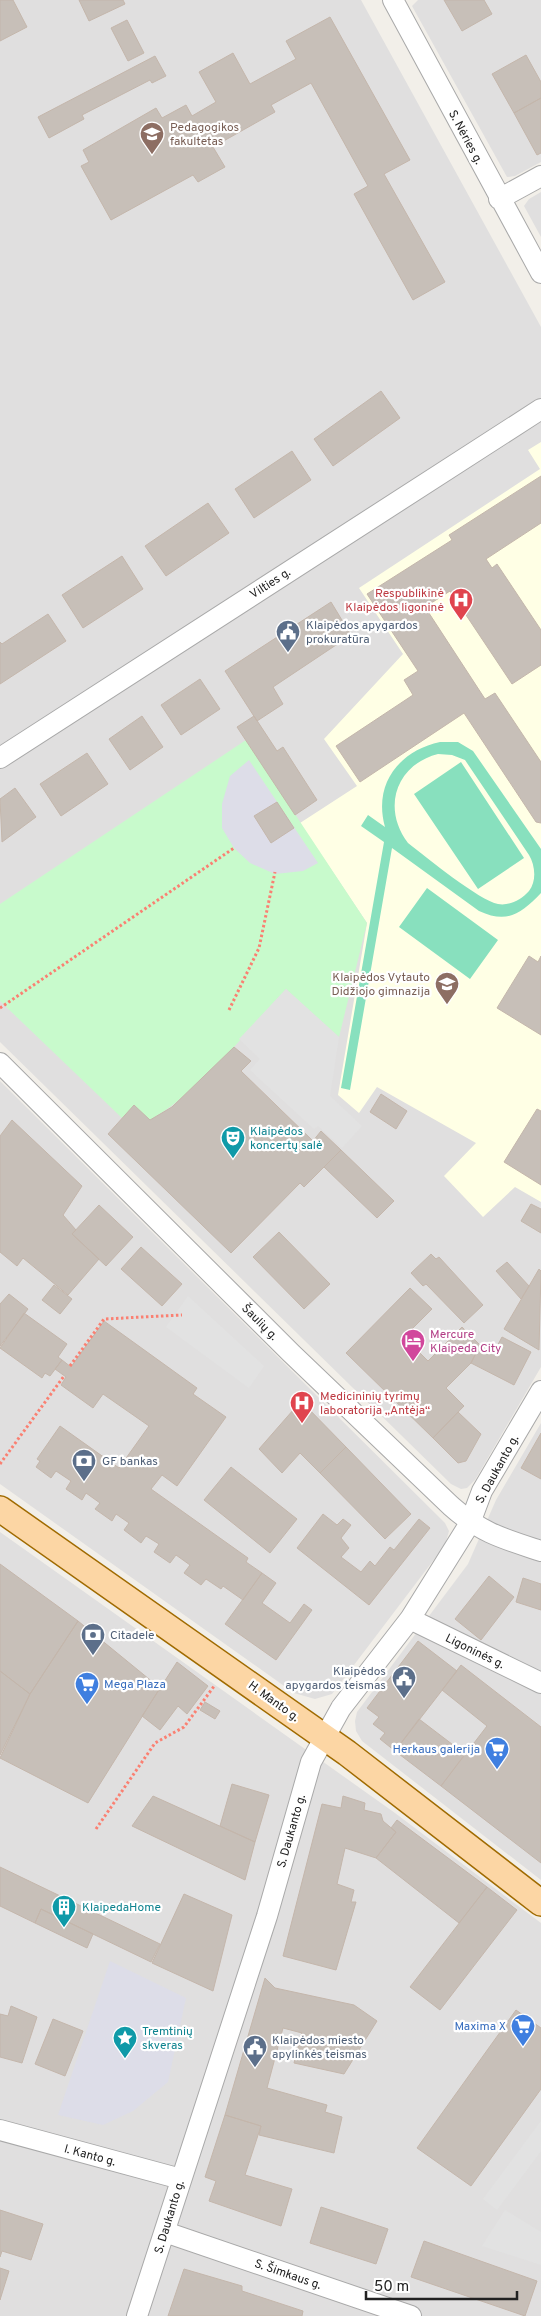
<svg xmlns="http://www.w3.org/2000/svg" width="541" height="2316" font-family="Overpass,sans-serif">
<rect width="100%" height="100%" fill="#f2efe9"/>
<path fill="#e0dfdf" d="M0,0H361L541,327V1367L475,1480L467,1488L461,1489L451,1484L0,1042Z
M418,0H541V162L515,176L507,177L412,6Z
M541,192V237L524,206L529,199Z
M0,1081L445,1523L449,1531L445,1545L332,1694L315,1699L294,1693L0,1484Z
M541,1423V1880L362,1741L356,1731L355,1721L357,1712L468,1564L496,1500Z
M0,1532L395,1813L541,1923V2316H0Z"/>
<path fill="#ffffe5" d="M541,442V1202L515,1187L483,1217L444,1176L476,1143L377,1087L359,1113L338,1095L367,923L300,823L357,786L324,739L403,654L359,588L540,469L528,450Z"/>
<path fill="#c8facc" d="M246,740L367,923L339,1037L286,989C244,1034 204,1088 150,1120L134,1106L122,1118L0,1001V904Z"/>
<path fill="#88e0be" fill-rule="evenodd" d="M440,742H458L473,751L541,849V893C521,914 507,924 479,911L392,848L350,1090L341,1088L384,842L361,826L368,815L385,827C373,784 399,751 440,742ZM438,754L452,755L465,760L529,855C535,865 537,881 529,891C521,900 509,906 498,904C480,901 426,857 408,843C382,809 395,765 438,754Z
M461,762L524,858L478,889L414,794Z
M427,888L498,940L470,979L399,927Z"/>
<path fill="#e2e2e2" d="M286,989L339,1037L330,1096L362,1126L342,1148L318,1126L314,1129L250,1070L260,1059L239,1039Z
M188,1296L264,1366L249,1388L166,1327Z
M541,2121V2151L497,2210L483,2199Z
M505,2210L541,2232V2265L482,2246Z"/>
<path fill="#dddde8" d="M249,760L318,863L303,871L275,874L250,863L234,848L222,828V804L230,776Z
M110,1961L186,1998L168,2082L133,2111L103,2125L58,2115Z"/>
<path fill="#c7bfb8" stroke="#c4b6ab" d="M0,0H13L27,27L0,41Z
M79,0H123L125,4L89,21Z
M444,0H484L492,14L462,31Z
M330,17L410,160L384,174L445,282L413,300L354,194L368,186L311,83L271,105L275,112L213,147L225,167L198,182L193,175L111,220L81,166L89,162L83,150L156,108L162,118L186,105L192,116L216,102L199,72L233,53L250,84L296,59L286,41Z
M127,20L144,53L128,61L111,28Z
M526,55L541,82V98L514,113L492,74Z
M155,56L166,76L152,83L150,80L82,115L84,119L49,138L38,117Z
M541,98V153L537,155L514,113Z
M381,391L400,418L333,466L314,439Z
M292,451L311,480L254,518L235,489Z
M541,476V523L486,559L492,568L497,564L541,630V665L512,684L450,591L425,607L485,699L495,693L541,762V823L536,822L464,713L360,782L336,746L413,695L404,680L418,671L367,594L452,540L449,535Z
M208,503L229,533L166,576L145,546Z
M122,556L143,589L83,628L62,595Z
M331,602L351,635L273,687L283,704L257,721L225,671Z
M48,614L66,641L0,684V642L2,644Z
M200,679L220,709L181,735L161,705Z
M142,716L163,747L130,770L109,739Z
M254,716L277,751L283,747L317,800L295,815L237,727Z
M87,753L108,784L61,816L40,784Z
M15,788L36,817L2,842L0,799Z
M277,802L294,828L271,843L254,816Z
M529,956L538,962L541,956V1035L497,1008Z
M234,1047L251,1061L241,1071L313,1141L321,1131L341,1150L304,1187L300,1183L231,1253L108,1134L134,1105L150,1120L172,1107Z
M381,1094L407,1111L396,1129L370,1112Z
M537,1109L541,1111V1185L504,1162Z
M12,1120L82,1186L63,1215L76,1230L72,1234L99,1259L68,1295L23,1258L17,1266L0,1252V1136Z
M341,1150L394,1201L377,1218L324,1167Z
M531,1204L541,1209V1233L521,1221Z
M99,1205L133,1237L106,1266L72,1234Z
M279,1232L330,1284L304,1309L253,1257Z
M141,1247L182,1284L162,1306L121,1269Z
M431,1254L436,1259L439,1257L483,1305L464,1323L426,1284L423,1286L411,1273Z
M507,1262L529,1286L521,1299L496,1271Z
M539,1269L541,1271L539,1350L504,1329Z
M54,1285L72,1299L60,1314L42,1300Z
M410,1288L432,1309L404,1337L428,1361L462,1327L480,1345L471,1363L446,1388L464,1406L433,1438L346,1353Z
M9,1294L28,1309L0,1346V1304Z
M24,1313L67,1344L58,1357L62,1360L50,1376L45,1373L42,1378L0,1348Z
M104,1321L197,1388L193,1394L226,1417L177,1486L162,1475L151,1489L248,1558L246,1562L262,1573L243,1600L223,1586L221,1589L206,1579L201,1585L184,1573L190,1565L176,1555L170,1563L154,1552L159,1544L146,1536L141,1543L124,1530L129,1523L116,1514L112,1521L95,1509L100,1503L86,1493L82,1500L66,1489L71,1481L56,1471L51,1478L36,1467L40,1461L37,1459L60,1426L119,1468L149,1426L103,1394L93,1408L61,1385L66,1377L55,1369L62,1360L71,1367Z
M502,1337L531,1352L514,1385L471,1363L480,1345L494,1352Z
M301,1401L346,1447L320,1473L300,1453L282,1473L259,1449Z
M458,1412L481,1434L466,1461L458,1463L433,1438Z
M541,1433V1479L521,1468Z
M346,1447L411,1514L385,1539L320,1473Z
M231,1467L297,1519L270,1553L204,1500Z
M323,1514L337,1525L343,1519L351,1525L341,1538L349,1548L341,1557L361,1572L370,1561L375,1566L390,1547L394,1550L419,1519L430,1528L369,1605L297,1548Z
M0,1564L78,1621L30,1694L0,1671Z
M262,1573L276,1583L262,1603L290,1623L304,1604L312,1610L276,1660L225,1624Z
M489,1576L514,1597L481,1640L455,1619Z
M523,1578L541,1584V1610L516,1602Z
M78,1621L160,1688L88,1803L0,1758L30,1694Z
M418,1641L457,1671L395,1751L380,1739L385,1733L373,1724L379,1717L367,1708Z
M177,1662L208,1686L187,1714L178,1706L160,1730L142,1716Z
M461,1665L541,1727V1863L441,1786L487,1726L442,1690Z
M0,1671L30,1694L0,1755Z
M205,1702L220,1711L215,1719L200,1710Z
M419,1719L465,1754L441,1786L395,1751Z
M232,1784L269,1795L255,1842L220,1826Z
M153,1796L255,1842L245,1880L132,1826Z
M343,1796L365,1803L364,1810L381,1814L383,1821L396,1832L376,1858L345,1848L337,1884L354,1890L351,1902H356L336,1970L283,1956L322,1804L341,1808Z
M397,1820L487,1887L459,1923L376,1858L396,1832L391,1828Z
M0,1867L160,1944L151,1962L41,1909L35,1923L0,1906Z
M487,1887L517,1910L440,2010L410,1987Z
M184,1894L232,1915L213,1991L152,1963Z
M41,1909L93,1934L87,1948L35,1923Z
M265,1978L275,1988L354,2005L377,2021L344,2074L294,2063L302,2033L283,2028L267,2088L327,2105L325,2112L342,2117L334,2153L259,2135L261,2126L225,2115Z
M11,2006L37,2017L22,2063L0,2057V2014L8,2016Z
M516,2010L541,2028V2089L471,2186L417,2148Z
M53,2019L83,2031L65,2076L35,2064Z
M225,2115L261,2126L245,2175L292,2189L281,2226L209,2201L216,2181L205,2177Z
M321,2207L388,2229L376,2264L310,2243Z
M0,2210L43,2224L31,2260L2,2251L0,2257Z
M424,2241L537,2281L525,2316L411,2277Z
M0,2268L9,2271L0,2300Z
M184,2269L242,2286V2291L303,2311L302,2316H168Z"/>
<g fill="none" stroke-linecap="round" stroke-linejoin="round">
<defs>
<path id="minor" d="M393,0L541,273
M499,199L541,176
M0,758L541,409
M0,1063L291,1353L451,1506C481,1533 504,1539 541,1551
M410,1619L541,1683
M0,2130L181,2179
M165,2232L411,2316
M137,2316L267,1916L311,1762L341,1708L410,1619L470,1523L482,1491L541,1391"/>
<path id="major" d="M0,1509L347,1753L541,1903"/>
</defs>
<use href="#minor" stroke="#a9a9a9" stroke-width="22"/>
<use href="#major" stroke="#a06b00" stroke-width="28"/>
<path stroke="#fa8072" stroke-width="3" stroke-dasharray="2.5 2.5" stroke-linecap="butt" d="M0,1008L234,848
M229,1010L259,948L275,872
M70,1366L104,1319L182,1315
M0,1464L64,1376
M96,1829L155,1743L184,1727L215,1685"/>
<use href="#minor" stroke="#fff" stroke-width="20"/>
<use href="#major" stroke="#fcd6a4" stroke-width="25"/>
</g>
<defs>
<symbol id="university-pin" viewBox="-11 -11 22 30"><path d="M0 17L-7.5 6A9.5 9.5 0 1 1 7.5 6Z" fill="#8d6e63" stroke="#fff"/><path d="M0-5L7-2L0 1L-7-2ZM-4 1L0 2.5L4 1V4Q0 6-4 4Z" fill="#fff"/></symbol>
<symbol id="hospital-pin" viewBox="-11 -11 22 30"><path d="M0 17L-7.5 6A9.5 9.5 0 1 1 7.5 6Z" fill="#e0444e" stroke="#fff"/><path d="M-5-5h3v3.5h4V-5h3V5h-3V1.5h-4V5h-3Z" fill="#fff"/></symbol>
<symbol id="civic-pin" viewBox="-11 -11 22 30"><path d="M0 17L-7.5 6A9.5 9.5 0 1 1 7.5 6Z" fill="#5c6f8a" stroke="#fff"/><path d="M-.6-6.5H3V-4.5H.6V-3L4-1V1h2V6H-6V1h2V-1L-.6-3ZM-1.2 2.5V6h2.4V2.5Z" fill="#fff"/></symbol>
<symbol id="school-pin" viewBox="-11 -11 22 30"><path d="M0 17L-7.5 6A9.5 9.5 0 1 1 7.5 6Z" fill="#8d6e63" stroke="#fff"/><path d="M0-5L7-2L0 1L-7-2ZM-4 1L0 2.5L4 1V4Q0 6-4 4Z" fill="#fff"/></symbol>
<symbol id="theatre-pin" viewBox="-11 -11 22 30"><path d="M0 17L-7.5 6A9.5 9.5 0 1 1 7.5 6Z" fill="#0f9aa8" stroke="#fff"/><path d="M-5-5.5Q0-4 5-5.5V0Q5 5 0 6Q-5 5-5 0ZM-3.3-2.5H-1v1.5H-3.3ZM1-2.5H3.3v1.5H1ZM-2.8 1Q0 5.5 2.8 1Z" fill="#fff"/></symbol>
<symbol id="hotel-pin" viewBox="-11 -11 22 30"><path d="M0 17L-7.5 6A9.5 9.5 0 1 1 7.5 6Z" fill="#d1479c" stroke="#fff"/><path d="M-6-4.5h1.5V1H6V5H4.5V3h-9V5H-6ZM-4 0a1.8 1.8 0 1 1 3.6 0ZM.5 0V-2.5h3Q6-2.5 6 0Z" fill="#fff"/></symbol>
<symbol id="bank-pin" viewBox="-11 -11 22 30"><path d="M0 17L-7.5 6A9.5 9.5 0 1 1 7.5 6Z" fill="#5c6f8a" stroke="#fff"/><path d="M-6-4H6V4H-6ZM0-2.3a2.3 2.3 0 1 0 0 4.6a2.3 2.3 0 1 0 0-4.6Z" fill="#fff"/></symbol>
<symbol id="supermarket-pin" viewBox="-11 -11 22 30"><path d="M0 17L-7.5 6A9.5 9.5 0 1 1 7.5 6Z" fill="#3f7fe0" stroke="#fff"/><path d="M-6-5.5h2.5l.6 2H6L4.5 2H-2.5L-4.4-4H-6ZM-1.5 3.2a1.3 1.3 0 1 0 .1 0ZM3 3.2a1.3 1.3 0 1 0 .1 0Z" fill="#fff"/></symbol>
<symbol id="building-pin" viewBox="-11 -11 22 30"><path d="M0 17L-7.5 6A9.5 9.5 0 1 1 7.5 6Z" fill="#0f9aa8" stroke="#fff"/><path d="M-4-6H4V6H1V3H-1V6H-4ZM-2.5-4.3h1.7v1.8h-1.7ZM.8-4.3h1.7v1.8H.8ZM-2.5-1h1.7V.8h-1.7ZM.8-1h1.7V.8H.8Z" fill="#fff"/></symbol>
<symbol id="sight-pin" viewBox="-11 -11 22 30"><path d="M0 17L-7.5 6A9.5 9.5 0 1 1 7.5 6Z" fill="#0f9aa8" stroke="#fff"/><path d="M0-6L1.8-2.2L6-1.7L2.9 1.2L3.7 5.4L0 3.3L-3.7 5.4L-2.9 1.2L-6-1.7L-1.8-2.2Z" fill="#fff"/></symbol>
</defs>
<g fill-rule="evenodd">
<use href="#university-pin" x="138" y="120" width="28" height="38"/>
<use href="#hospital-pin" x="447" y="586" width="28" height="38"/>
<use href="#civic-pin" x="274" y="618" width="28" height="38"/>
<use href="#school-pin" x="433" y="970" width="28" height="38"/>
<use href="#theatre-pin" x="219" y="1124" width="28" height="38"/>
<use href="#hotel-pin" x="399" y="1327" width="28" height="38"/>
<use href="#hospital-pin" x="288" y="1389" width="28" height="38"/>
<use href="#bank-pin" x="70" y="1447" width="28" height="38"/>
<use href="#bank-pin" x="79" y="1621" width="28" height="38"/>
<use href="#civic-pin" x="390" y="1664" width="28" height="38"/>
<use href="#supermarket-pin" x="73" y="1670" width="28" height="38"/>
<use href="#supermarket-pin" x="483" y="1735" width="28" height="38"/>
<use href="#building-pin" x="50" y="1893" width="28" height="38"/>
<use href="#supermarket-pin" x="509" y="2012" width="28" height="38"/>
<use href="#sight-pin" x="111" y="2024" width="28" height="38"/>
<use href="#civic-pin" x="241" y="2033" width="28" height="38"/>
</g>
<g text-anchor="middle" stroke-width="4.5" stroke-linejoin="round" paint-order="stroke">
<g font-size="12" fill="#785e54" stroke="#fff" text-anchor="start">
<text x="170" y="131">Pedagogikos<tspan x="170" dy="14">fakultetas</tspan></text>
<text x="430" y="981" text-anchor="end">Klaipėdos Vytauto<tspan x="430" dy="14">Didžiojo gimnazija</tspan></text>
</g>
<g font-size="12" fill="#222" stroke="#fff">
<text transform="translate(466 137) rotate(62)" y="4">S. Nėries g.</text>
<text transform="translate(270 583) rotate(-33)" y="4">Vilties g.</text>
<text transform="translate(260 1322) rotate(45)" y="4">Šaulių g.</text>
<text transform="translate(497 1469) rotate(-61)" y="4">S. Daukanto g.</text>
<text transform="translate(475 1651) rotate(26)" y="4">Ligoninės g.</text>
<text transform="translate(274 1701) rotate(36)" y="4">H. Manto g.</text>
<text transform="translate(291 1831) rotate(-74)" y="4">S. Daukanto g.</text>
<text transform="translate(90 2155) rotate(15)" y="4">I. Kanto g.</text>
<text transform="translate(169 2217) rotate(-73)" y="4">S. Daukanto g.</text>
<text transform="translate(288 2274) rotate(19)" y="4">S. Šimkaus g.</text>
</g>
<g font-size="12" fill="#be3a42" stroke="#fff" text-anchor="end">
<text x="444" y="597">Respublikinė<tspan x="444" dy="14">Klaipėdos ligoninė</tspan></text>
<text x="320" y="1400" text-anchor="start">Medicininių tyrimų<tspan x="320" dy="14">laboratorija „Antėja“</tspan></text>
</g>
<g font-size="12" fill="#4e5e75" stroke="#fff" text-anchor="start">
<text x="306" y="629">Klaipėdos apygardos<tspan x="306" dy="14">prokuratūra</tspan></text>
<text x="102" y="1465">GF bankas</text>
<text x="110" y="1639">Citadele</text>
<text x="386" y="1675" text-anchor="end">Klaipėdos<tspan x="386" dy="14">apygardos teismas</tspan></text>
<text x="272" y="2044">Klaipėdos miesto<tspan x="272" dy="14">apylinkės teismas</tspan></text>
</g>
<g font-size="12" fill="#0d838f" stroke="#fff" text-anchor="start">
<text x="250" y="1135">Klaipėdos<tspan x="250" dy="14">koncertų salė</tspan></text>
<text x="82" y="1911">KlaipedaHome</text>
<text x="142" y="2035">Tremtinių<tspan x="142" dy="14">skveras</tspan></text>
</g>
<g font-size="12" fill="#b23c85" stroke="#fff" text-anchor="start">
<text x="430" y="1338">Mercure<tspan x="430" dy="14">Klaipeda City</tspan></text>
</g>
<g font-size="12" fill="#366cbe" stroke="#fff" text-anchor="end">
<text x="104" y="1688" text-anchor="start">Mega Plaza</text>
<text x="480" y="1753">Herkaus galerija</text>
<text x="506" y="2030">Maxima X</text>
</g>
</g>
<path d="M366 2291v8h151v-8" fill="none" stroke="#222222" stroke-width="2.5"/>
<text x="374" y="2291" font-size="15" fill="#222222" stroke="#ffffff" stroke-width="4" paint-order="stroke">50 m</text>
</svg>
